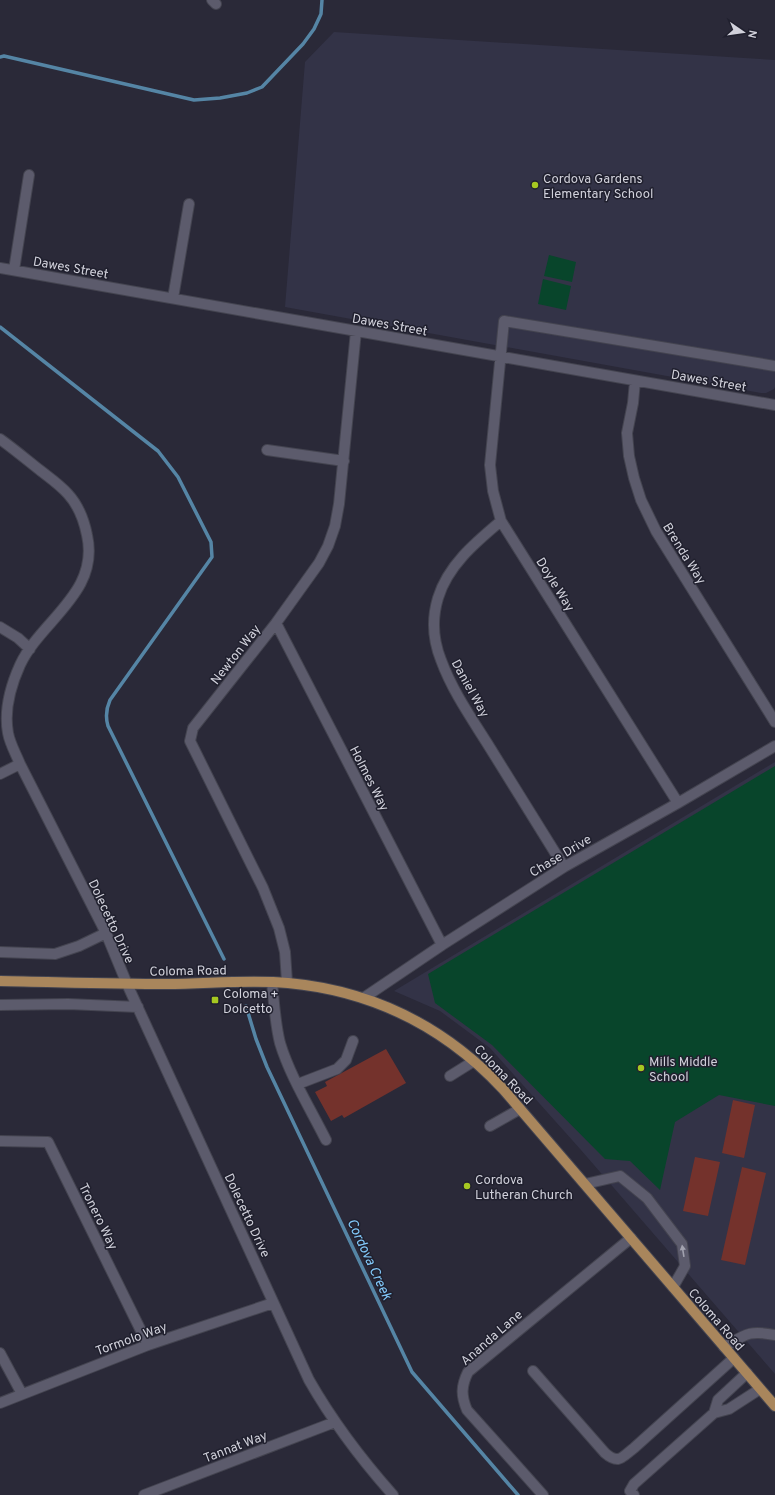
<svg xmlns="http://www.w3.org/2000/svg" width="775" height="1495" font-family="Overpass,sans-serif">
<rect width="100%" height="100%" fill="#2a2938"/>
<path fill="#333347" d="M334,32L775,60V387L774,389L766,393H761L285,307L305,62Z
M775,762V1374L581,1150L490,1048L440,1011L394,991Z"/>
<path fill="#08452b" d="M549,255L576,262L572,282L544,276Z
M543,279L571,286L566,310L538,304Z
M775,766V1106L719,1095L675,1122L660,1190L630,1161L605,1159L492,1045L435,1003L428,974Z"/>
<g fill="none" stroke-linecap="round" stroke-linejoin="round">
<path stroke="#5585a5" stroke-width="3.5" d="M0,57L4,56L194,100L220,98L247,93L262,87L303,44L314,29L321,14L322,0
M0,327L158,451L178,477L211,542L212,557L110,700C106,709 105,716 108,726L224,959
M246,1006L256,1039L267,1067L412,1372L518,1495"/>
</g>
<path fill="#74322c" d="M386,1049L406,1083L344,1118L342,1115L331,1121L315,1092L327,1086L325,1082Z
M733,1100L755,1105L744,1158L722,1153Z
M695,1157L720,1162L708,1216L683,1211Z
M742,1167L766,1173L745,1265L721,1260Z"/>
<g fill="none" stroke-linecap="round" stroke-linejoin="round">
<defs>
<path id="minor" d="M212,0L216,4
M0,268L775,405
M14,270L29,175
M173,298L189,204
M635,381L633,403L627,433L629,456L634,478L641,500L656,531L775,722
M0,439C14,449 27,460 41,471C50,478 60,485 68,494C79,506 84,520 87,535C100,593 41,620 20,665C11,685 4,711 8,733C10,744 16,754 20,764L106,933L127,984L309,1380C333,1422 361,1459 393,1495
M267,450L344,461
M501,521C476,542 448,565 438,598C432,618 433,640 441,660C452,690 470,716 487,743C512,784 538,825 564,867
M276,623L442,945
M0,627L18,638L30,649
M0,774L20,764
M678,803L501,521L493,491L490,465L504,321L775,366
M0,952L55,954L79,946L106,933
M272,982C274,1002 275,1023 280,1043C290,1076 310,1108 326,1140
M287,982L285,952L279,928L263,888L190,741L193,728L276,623L319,563L328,546L335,526L339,504L356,331
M365,997L442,945L564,867L678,803L775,746
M0,1005L68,1004L138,1007
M450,1076L474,1061
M298,1084L337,1069L346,1060L353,1041
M490,1126L520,1109
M0,1141L48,1142L148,1345
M585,1184L620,1176L647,1198L682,1244L685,1266L673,1287
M724,1347C746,1334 749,1330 775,1335
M0,1353L22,1394
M533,1371L605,1453C619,1465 622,1457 634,1448L734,1358
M0,1403L148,1345L273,1303
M714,1413L718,1400L747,1373
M144,1495L335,1422
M543,1495L467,1410C461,1396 461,1386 468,1372L631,1238
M634,1495L630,1491L634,1484L714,1413L729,1409L760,1389"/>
<path id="major" d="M0,981C56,982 111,984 167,984C207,984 248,979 288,983C374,991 444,1026 503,1089L775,1406"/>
</defs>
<use href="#minor" stroke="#444450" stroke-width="12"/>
<use href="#major" stroke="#444450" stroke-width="12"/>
<use href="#minor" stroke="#5c5b6c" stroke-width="10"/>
<use href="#major" stroke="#a9865c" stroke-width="10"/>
</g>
<defs><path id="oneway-solid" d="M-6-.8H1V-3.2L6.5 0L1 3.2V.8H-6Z"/></defs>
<use fill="#a2a2af" href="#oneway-solid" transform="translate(683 1251) rotate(-99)"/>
<g fill="#a6c821" stroke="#20202e" stroke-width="1.5">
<circle cx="535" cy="185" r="4"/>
<rect x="211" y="996" width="8" height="8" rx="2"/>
<circle cx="641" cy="1068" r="4"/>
<circle cx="467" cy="1186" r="4"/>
</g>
<g text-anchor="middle" stroke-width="3" stroke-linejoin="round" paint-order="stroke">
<g font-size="13" fill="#d1d1db" stroke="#20202e" text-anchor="start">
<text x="543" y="183">Cordova Gardens<tspan x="543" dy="15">Elementary School</tspan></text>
<text x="223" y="998">Coloma +<tspan x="223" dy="15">Dolcetto</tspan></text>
<text x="649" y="1066">Mills Middle<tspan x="649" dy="15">School</tspan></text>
<text x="475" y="1184">Cordova<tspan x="475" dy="15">Lutheran Church</tspan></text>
</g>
<g font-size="13" fill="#d1d1db" stroke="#20202e">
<text transform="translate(71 267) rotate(10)" y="5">Dawes Street</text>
<text transform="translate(390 324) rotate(10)" y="5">Dawes Street</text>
<text transform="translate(709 380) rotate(10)" y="5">Dawes Street</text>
<text transform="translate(685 553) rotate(58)" y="5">Brenda Way</text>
<text transform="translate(556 584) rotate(58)" y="5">Doyle Way</text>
<text transform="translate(235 654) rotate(-52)" y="5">Newton Way</text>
<text transform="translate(471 688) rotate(61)" y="5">Daniel Way</text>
<text transform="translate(370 778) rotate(63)" y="5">Holmes Way</text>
<text transform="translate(560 855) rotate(-31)" y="5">Chase Drive</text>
<text transform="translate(112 921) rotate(65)" y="5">Dolecetto Drive</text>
<text transform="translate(188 970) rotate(-1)" y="5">Coloma Road</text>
<text transform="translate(504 1074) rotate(46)" y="5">Coloma Road</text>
<text transform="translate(248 1215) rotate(65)" y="5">Dolecetto Drive</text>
<text transform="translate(99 1216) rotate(64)" y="5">Tronero Way</text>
<text transform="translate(717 1319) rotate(49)" y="5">Coloma Road</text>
<text transform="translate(491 1337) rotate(-41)" y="5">Ananda Lane</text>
<text transform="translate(131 1338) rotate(-20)" y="5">Tormolo Way</text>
<text transform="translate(235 1446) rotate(-21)" y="5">Tannat Way</text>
</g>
<g font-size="14" font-style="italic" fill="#82c8f9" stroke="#20202e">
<text transform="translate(370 1259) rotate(65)" y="5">Cordova Creek</text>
</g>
</g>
<g transform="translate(743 32) rotate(103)" stroke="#20202e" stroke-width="3" paint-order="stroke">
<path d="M0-3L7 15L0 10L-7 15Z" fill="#d1d1db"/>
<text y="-6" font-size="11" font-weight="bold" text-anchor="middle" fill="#d1d1db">N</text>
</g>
</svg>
